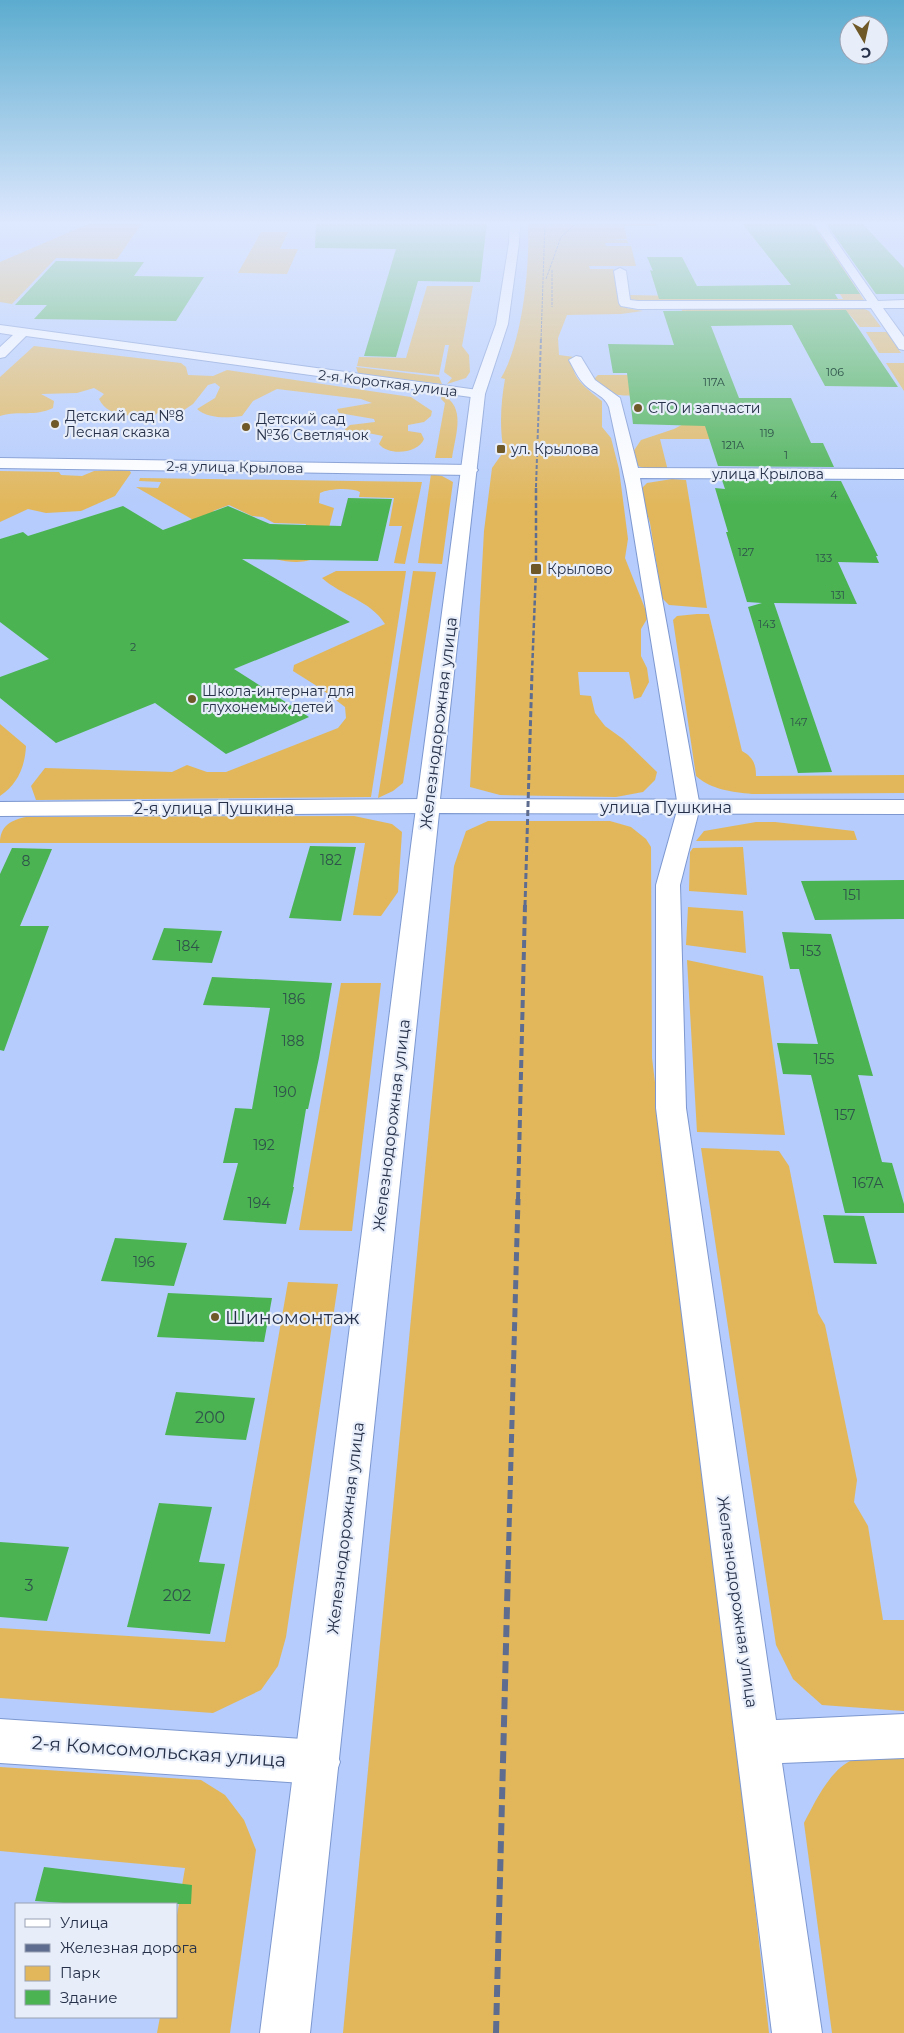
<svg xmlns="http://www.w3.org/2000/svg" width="904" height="2033" font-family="Montserrat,sans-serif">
<rect width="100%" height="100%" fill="#b5ccfc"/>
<path fill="#e2b75b" d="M93,222H143L117,259L56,258L12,304L0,302V262Z
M528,222H655L658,226H624L627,239H603L627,240L628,243H605L606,246H631L636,266H589L590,269H613L618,274L619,302L626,308L643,311L621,314L567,315L558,338L559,355L574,357C568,377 588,389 602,401V427L611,438L619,469L628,539L625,558L646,611L647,619L641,629V656L647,668L649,682L641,697L634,699L629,672H578L580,695L591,696L595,713L605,726L623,739L657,772L655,780L643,792L616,797L500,795L470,787L484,531L492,468L504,451C499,429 501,401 505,379L501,378C523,341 530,265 528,222Z
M794,222H813L864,300L862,301L638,304L628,299L629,295L843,299Z
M261,232H288L280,249H298L287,274L238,273Z
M427,286H473L462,346L469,355L470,372L466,378L447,384L452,378L444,372L449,345H445L439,375L357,366L359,357L406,358Z
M681,307H860L869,311L881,327H860L849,314H683Z
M866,332H887L901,353H879Z
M34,346L181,363L186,367L188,375L213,376L227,370L411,397L432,411L431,416L424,422L408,425V431L421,433L424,439C418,454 388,456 379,444L383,436L368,433L350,436L341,433L350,425L375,422L374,419L339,413L337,409L372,403L361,399L277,389L253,401L242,416C228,418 208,419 197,409L215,398L220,387L215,383L208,385L193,404L181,412L162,409L154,416C134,415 109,419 99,399L104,394L94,388L77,393L41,394L54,401L53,408C34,417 20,410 0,416V377Z
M886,363H904V391Z
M356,367L439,377L442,384L362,375L358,373Z
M598,375H637L640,395C617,396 610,397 594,379Z
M442,395C467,406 455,436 452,458H435L445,403L441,399Z
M689,421L750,439H660L668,471L649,470L638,466L634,461L633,452L641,440L674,429Z
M123,470L130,471L131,473L115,496L81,511L46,513L28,509L0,522V471L59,472L61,475L82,476L94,471Z
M431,474L442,476L453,482L442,564L418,563Z
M140,478L422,482L405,564L394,563L402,526H389L394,498L359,497L360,492C350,487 328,489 320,493L319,503L334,508L322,555C307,564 292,563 275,559L297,549L306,524L274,523L263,517L252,516L229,505L213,511L233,520L209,529L136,487L158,488L161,482L139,481Z
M672,479L686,480L707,608L669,605L662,598L650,523L641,495L642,488L647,483Z
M336,571H406L371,797L36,800L31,786L45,768L172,772L187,765L207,772H226L338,728L346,718L345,707L320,688L293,671L294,665L385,624C370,600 342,596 322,578Z
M413,571L436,572L403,783L393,791L378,798Z
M697,614H709L742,751C753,757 756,764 756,776L904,775V793L752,794C732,792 712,790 696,776L673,620L677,616Z
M0,724L26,746C25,766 18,784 0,796Z
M354,816L392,824L402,832L398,892L381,916L353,915L365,843H0C0,826 11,820 26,817Z
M488,821H610L631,827L646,839L651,847L652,1058L741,1778L769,2033H343L454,866L466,831Z
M756,822H775L854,831L857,840L696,841L704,831Z
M743,847L747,895L689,891L690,852L693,848Z
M688,907L743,911L746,953L686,945Z
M687,960L763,976L785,1135L697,1132Z
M341,983H381L352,1231L299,1230Z
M701,1148L779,1151L789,1166L818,1313L825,1325L857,1480L854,1502L868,1526L883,1620H904V1711L822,1705L793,1679L776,1645Z
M288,1282L338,1284L286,1637L278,1666L261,1690L213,1713L0,1698V1628L225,1642Z
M904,1752V2033H832L804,1823C815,1802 830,1769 854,1759C865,1755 891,1754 904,1752Z
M0,1767L201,1780L225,1795L244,1820L256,1850L230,2033H157L160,2017H176V1921L185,1868L0,1851Z"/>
<path fill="#4bb352" d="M316,222H487L480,282L418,281L396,357L364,356L396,249L315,248Z
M741,222H811L860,294H835L838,299H659L650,270L653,271L647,257H682L697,286L791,285Z
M825,222H861L904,268V294H876Z
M56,261L144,262L134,276L204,277L176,321L34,319L47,305H15Z
M846,310L898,387L825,386L792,325L711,326L739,398H791L811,443H823L834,467L718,466L705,426L633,424L627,373H613L608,344L674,345L663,311Z
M722,480L841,481L878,556H876L879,563L838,562L857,604L774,603L832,772L798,773L748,607L762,603L747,602L726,532H728L715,488L725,489Z
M348,498L392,499L378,561L242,559L350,622L234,669L309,717L226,754L155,703L56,743L0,698V677L49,659L0,622V539L23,532L28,536L123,506L163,530L228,506L270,524L341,526Z
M310,846L356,847L341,921L289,918Z
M12,848L52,849L20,926H49L4,1051L0,1050V874Z
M904,880V919L815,920L801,881Z
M164,928L222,931L212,963L152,960Z
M782,932L831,934L873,1076L858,1075L882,1162L892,1163L904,1204V1213H845L811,1075L783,1074L777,1043L818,1044L799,969H790Z
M212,977L332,983L319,1058L308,1109H306L293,1187H294L286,1224L223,1220L238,1163H223L235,1108L252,1109L270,1008L203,1005Z
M823,1215L864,1216L877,1264L834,1263Z
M115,1238L187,1243L174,1286L101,1281Z
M168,1293L272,1298L264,1342L157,1337Z
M176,1392L255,1398L246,1440L165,1435Z
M159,1503L212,1507L199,1562L225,1564L210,1634L127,1627Z
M0,1542L69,1547L47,1621L0,1617Z
M44,1867L192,1885L191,1904H78L35,1901Z"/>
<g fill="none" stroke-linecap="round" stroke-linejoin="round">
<defs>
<path id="minor" d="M813,222H823L878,301L904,300V308H883L904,337V350L899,349L871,308L638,309L621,306L619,303L614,271L620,268L626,271L630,300L638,301H867Z
M0,325L478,390L485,394L478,398L26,336L5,357L0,358V347L13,335L0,333Z
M576,356L581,357L595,380L620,398L638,468L904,469V479L640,478L700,807L680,885L686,1108L776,1720L904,1714V1758L782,1763L822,2033H772L656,1108V885L678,807L626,486L609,407C605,396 593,393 585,385C578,378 574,369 569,360Z
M0,458L470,465L475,467L478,470L475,473L470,475L0,468Z
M428,799L436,801L439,806L436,811L428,813L0,816V802Z
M0,1719L318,1740L334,1746L340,1762L334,1778L318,1784L0,1763Z"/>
<path id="major" d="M510,222H520L519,243L508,324L485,394L440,799L904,800V814L439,813L310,2033H260L411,846L471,394L496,324L509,243Z"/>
</defs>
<use href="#minor" stroke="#7d98d0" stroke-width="2"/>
<use href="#major" stroke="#7d98d0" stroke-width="2"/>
<use href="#minor" fill="#fff" fill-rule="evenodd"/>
<use href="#major" fill="#fff" fill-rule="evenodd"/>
<path stroke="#5e6d8f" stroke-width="1" stroke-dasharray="3 1" stroke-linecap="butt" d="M552,270V307
M546,279L561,237L578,222
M541,340L545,222"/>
<path stroke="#5e6d8f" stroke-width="2" stroke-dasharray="4 2" stroke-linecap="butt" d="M536,487L541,338"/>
<path stroke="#5e6d8f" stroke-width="2.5" stroke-dasharray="5 2.5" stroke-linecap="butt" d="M532,673L536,569V486"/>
<path stroke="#5e6d8f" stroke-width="3" stroke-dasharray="6 3" stroke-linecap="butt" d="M525,906L532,672"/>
<path stroke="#5e6d8f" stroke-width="4" stroke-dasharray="8 4" stroke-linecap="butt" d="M518,1200L525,905"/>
<path stroke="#5e6d8f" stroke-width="5" stroke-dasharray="9 5" stroke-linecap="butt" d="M508,1569L518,1199"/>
<path stroke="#5e6d8f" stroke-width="6" stroke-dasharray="12 6" stroke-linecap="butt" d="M496,2033L508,1568"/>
</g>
<linearGradient id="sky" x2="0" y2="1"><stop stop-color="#5caccf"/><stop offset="0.44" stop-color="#dee8fe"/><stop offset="1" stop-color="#dee8fe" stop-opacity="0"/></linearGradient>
<rect width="904" height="506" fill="url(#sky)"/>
<g fill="#6f5928" stroke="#e7edf9" stroke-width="2">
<circle cx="638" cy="408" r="5"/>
<circle cx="55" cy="424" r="5"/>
<circle cx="246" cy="427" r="5"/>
<rect x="496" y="444" width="10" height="10" rx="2.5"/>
<rect x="530" y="563" width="12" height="12" rx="2.5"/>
<circle cx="192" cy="699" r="5"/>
<circle cx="215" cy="1317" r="5"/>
</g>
<g text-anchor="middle" stroke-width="4.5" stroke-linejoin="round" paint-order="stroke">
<g font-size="11" fill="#2f524b">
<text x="835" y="376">106</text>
<text x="714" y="386">117А</text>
<text x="767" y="437">119</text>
<text x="733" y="449">121А</text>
<text x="786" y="459">1</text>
<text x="834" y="499">4</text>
<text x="746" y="556">127</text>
<text x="824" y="562">133</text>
<text x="838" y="599">131</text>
<text x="767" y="628">143</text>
<text x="133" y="651">2</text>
<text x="799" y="726">147</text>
</g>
<g font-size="14" fill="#263149" stroke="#e7edf9">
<text transform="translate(388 383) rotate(7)" y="5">2-я Короткая улица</text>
<text transform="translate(235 467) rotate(1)" y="5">2-я улица Крылова</text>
<text x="768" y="479">улица Крылова</text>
</g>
<g font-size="14" fill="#263149" stroke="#e7edf9" text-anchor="start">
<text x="648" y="413">СТО и запчасти</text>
<text x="65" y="421">Детский сад №8<tspan x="65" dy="16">Лесная сказка</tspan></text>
<text x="256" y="424">Детский сад<tspan x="256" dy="16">№36 Светлячок</tspan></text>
<text x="511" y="454">ул. Крылова</text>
<text x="547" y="574">Крылово</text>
<text x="202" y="696">Школа-интернат для<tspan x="202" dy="16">глухонемых детей</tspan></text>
</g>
<g font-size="14" fill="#2f524b">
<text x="331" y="865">182</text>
<text x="26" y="866">8</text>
<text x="852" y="900">151</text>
<text x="188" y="951">184</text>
<text x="811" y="956">153</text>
<text x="294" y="1004">186</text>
<text x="293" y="1046">188</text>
<text x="824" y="1064">155</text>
<text x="285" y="1097">190</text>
<text x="845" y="1120">157</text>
<text x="264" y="1150">192</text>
<text x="868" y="1188">167А</text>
<text x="259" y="1208">194</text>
<text x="144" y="1267">196</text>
</g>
<g font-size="16" fill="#263149" stroke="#e7edf9">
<text transform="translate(438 723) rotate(-83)" y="6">Железнодорожная улица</text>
<text x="666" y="813">улица Пушкина</text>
<text x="214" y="814">2-я улица Пушкина</text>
<text transform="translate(391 1125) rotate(-83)" y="6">Железнодорожная улица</text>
<text transform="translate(345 1528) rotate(-83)" y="6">Железнодорожная улица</text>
<text transform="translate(738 1602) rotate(82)" y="6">Железнодорожная улица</text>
</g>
<g font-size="16" fill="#2f524b">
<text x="210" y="1423">200</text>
<text x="29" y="1591">3</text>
<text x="177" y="1601">202</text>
</g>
<g font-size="19" fill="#263149" stroke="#e7edf9" text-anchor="start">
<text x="225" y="1324">Шиномонтаж</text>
</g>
<g font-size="19" fill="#263149" stroke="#e7edf9">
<text transform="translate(159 1751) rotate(4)" y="7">2-я Комсомольская улица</text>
</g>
</g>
<rect x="15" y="1903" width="162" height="115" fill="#e7edf9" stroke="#9aa2b3"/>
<rect x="25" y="1919" width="25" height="8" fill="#ffffff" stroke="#9aa2b3"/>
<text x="60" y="1928" font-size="15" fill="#263149">Улица</text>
<rect x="25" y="1944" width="25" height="8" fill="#5e6d8f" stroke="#9aa2b3"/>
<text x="60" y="1953" font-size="15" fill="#263149">Железная дорога</text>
<rect x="25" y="1966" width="25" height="15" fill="#e2b75b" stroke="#9aa2b3"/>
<text x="60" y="1978" font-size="15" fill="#263149">Парк</text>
<rect x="25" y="1990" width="25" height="15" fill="#4bb352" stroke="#9aa2b3"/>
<text x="60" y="2003" font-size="15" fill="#263149">Здание</text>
<g transform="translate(864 40) rotate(171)"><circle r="24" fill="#e7edf9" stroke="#9aa2b3"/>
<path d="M0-4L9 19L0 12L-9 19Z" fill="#6f5928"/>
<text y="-8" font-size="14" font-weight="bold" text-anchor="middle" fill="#263149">С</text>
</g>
</svg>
